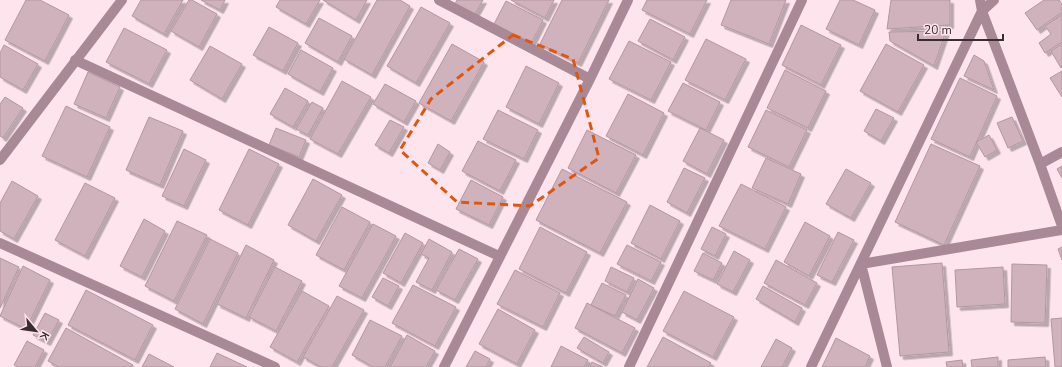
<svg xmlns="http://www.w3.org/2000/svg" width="1062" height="367" font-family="'Nunito Sans',sans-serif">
<defs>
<filter id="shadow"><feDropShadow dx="3.5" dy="3.5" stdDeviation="0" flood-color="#0004"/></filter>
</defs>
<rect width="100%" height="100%" fill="#fde4ed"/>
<path fill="#d0b2bd" stroke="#b496a1" filter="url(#shadow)" d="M26,0H40L69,15L45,61L5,40Z
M141,0H183L164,34L132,16Z
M189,0H192L217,14L199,47L171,31Z
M201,0H225L220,10Z
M280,0H320L306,24L276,7Z
M323,0H367L356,20Z
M377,0H400L410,6L372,75L344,59Z
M457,0H483L475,14L455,4Z
M511,0H554L545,18Z
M562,0H609L578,63L540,44Z
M647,0H707L690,34L642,10Z
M731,0H786L769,44L721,25Z
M840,0H853L875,10L859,45L826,29Z
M891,0H950V25L887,29Z
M1044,0H1059L1062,4V12L1037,30L1025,13Z
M506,1L543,20L531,44L494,24Z
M421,7L450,23L416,83L387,66Z
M1062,15V42L1045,53L1039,43L1051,34L1045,26Z
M319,18L352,36L338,62L305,43Z
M650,19L685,37L673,60L638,41Z
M801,25L841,45L821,85L782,65Z
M269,27L298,43L283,71L253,55Z
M124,28L167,50L149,84L106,62Z
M946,31L934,66L890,41L889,32Z
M706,39L746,59L725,100L685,80Z
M629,41L671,62L651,100L609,79Z
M452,44L484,62L451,121L419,103Z
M886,44L924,65L898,112L860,91Z
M1062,44V67L1061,68L1051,51Z
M4,45L38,64L23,90L0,77V53Z
M210,46L242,64L222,99L190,80Z
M301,50L333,68L320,92L288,74Z
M974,55L984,61L994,90L964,76Z
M526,66L559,83L539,124L506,107Z
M785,70L826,91L808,128L767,108Z
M1062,71V97L1050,78Z
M88,72L120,87L106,118L74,104Z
M960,78L997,96L970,157L931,139Z
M342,81L371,97L338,154L310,139Z
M683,83L720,102L706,130L668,111Z
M385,84L416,101L404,122L373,104Z
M285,88L308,101L293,127L270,114Z
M628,94L664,113L643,155L606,136Z
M5,97L23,108L3,138L0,136V104Z
M312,102L323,108L308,135L296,129Z
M66,106L110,127L87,177L42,156Z
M876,109L894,118L881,141L864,131Z
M498,110L538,130L524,159L483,139Z
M766,110L807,130L789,167L748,147Z
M149,117L183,131L160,185L126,170Z
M1012,117L1023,141L1008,148L997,123Z
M390,120L404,127L389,153L375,145Z
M276,128L306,140L299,157L269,145Z
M700,128L724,140L707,174L683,161Z
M587,130L636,155L616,193L568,168Z
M989,135L997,150L985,157L976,142Z
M478,141L516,160L500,191L462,171Z
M438,144L450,152L440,170L428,163Z
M931,144L980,166L944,245L895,222Z
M184,149L206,160L184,206L162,196Z
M249,149L279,164L248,225L219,210Z
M766,158L801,174L788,204L752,188Z
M1062,166V178L1057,169Z
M684,168L705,178L687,213L667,202Z
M562,169L627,202L600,253L536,220Z
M846,169L871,183L851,218L826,204Z
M313,179L342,195L316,241L288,225Z
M471,180L503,197L489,225L456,209Z
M12,181L38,196L14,239L0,231V203Z
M85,183L115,198L85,256L55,240Z
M741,184L786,207L765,249L719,226Z
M650,205L680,221L661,259L631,243Z
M342,207L370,222L344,270L316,255Z
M144,219L165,231L142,277L120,266Z
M177,221L207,235L174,301L145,286Z
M805,222L830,236L809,276L784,262Z
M373,224L396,236L362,298L339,286Z
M540,227L587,252L566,293L519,269Z
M712,227L726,234L715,256L701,249Z
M838,232L854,240L832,282L817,275Z
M405,233L423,243L401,283L383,273Z
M210,239L238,253L203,324L175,309Z
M429,239L452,252L432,290L416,282L429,258L421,254Z
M246,245L274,260L246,318L217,304Z
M627,245L661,262L651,281L617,264Z
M1062,247V260L1058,249Z
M459,249L478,259L455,300L436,290Z
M734,251L750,260L733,292L717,284Z
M703,253L722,263L713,280L694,271Z
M0,258L19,267L0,308Z
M776,260L817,283L805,305L764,283Z
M942,263L949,352L900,356L892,267Z
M1012,264L1047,265L1045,323L1011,322Z
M23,266L50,280L26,329L0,316Z
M275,267L302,281L276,331L249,317Z
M611,267L634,278L627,292L605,281Z
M1003,267L1005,304L957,307L955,270Z
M515,270L560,293L543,327L497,304Z
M383,278L399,286L388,306L372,297Z
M638,279L654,288L637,320L622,312Z
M602,283L626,295L615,316L591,305Z
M413,285L456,307L435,346L392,323Z
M763,286L802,308L795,322L756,299Z
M86,290L153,325L135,360L68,325Z
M302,291L329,306L297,362L270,347Z
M684,291L734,317L713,357L663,331Z
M337,296L364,310L332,367H321L303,357Z
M587,303L635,328L622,353L575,328Z
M498,309L535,330L517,364L479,344Z
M45,313L59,320L47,342L33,335Z
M1062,318V367H1055L1051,319Z
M370,320L402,336L385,367H373L352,355Z
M66,328L133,365L131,367H59L48,361Z
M407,335L435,351L426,367H390Z
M584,337L609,352L603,363L577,348Z
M663,337L711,363L708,367H647Z
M836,338L870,356L865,367H822Z
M776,339L792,348L782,367H761Z
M27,341L44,350L35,367H18L14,365Z
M561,346L588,360L584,367H551Z
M475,351L490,359L486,367H466Z
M217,353L247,367H210Z
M149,354L174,367H142Z
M998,357V367H972L971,360Z
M1045,357L1046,367H1008V360Z
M962,360L963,367H947L946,362Z
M592,362L603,367H590Z"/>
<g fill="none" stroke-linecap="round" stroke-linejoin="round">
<path stroke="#a88995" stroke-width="10" d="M439,0L590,79
M980,0L982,11L1040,164
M75,60L499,256
M1062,152L1040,164L1062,226
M0,160L122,0
M0,243L275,367
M444,367L590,79L628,0
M629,367L802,0
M811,367L982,11L994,0
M887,367L861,264L1062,230"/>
</g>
<path fill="none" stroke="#df570e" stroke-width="3" stroke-dasharray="8 5" stroke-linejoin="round" d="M513,35L573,59L599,158L530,206L457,202L400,150L431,99Z"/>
<g transform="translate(36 331) rotate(119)" stroke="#fde4ed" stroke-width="3" paint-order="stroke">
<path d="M0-3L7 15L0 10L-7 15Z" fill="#392d32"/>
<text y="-6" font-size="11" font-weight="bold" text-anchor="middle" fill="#392d32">K</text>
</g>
<path d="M918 34v6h85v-6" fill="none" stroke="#392d32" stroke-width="2"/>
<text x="924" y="34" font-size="12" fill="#392d32" stroke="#fde4ed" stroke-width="3" paint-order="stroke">20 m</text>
</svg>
